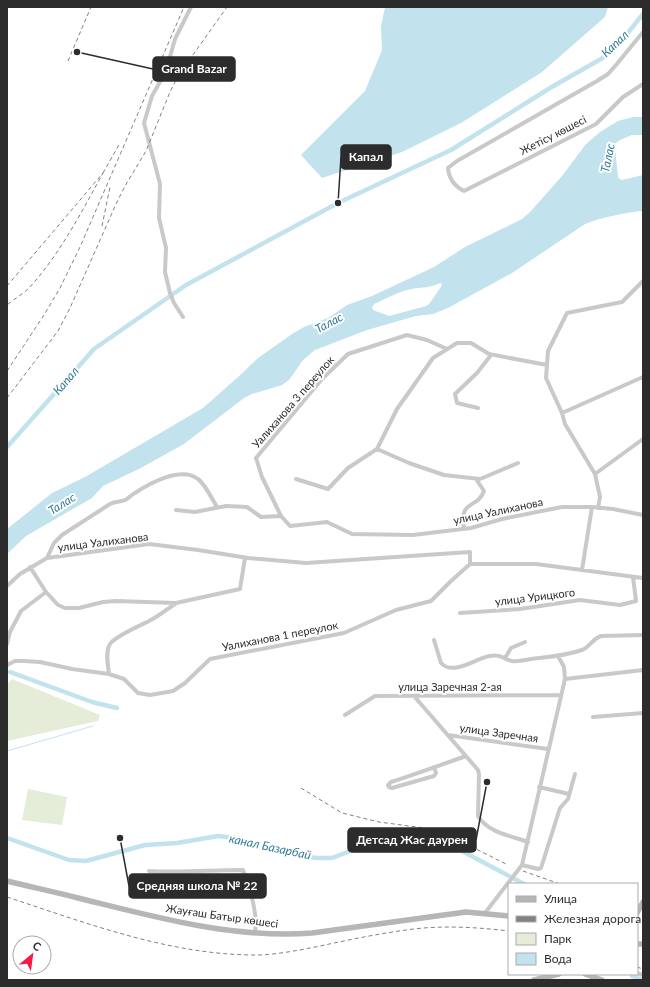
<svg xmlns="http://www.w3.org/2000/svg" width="650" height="987" font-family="Lato,sans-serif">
<rect width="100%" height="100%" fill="#fff"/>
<path fill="#e5ecd8" d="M12,679L100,715L98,721L7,741V685Z
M28,789L67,797L62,825L22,820Z"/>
<path fill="#c2e2ee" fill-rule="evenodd" d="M385,7H608L605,17L542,72L461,123L402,152L322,178L301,155L365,91L382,50L381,27Z
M633,117H643V135H632L620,140L616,143L615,148L618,177L620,179L622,180L643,175V211C628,212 599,218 585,224L512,273L448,308L433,314L416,316L367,330L315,350L303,360L289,380L282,385L252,394L244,398L184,444L139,469L103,486L92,498L26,536L7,554V529L52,493L85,477L203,408L238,377L258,358L292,334L304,327L328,318L347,305L372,296L434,267L465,247L522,219L531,211L562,176L586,144L600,132L618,121ZM440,283L442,284L441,287L429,304L426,306L389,316L373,310L372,308L374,304C386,299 399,291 412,289C422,287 431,288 440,283Z"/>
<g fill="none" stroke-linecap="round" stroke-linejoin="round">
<path stroke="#c2e2ee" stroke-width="1" d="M7,751L93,726"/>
<path stroke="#c2e2ee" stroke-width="4.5" d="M7,447L94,349L186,285L338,203L451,150L550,88L601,59L618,45L643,14
M10,672L92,702L117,708
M7,838L69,860L86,861L145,845L177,843L218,836L236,838L278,849L294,852L304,856L316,858H332L380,840L414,833L445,842L524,884
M632,976L643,980"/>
<path stroke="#c9c9c9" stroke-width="4" d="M643,32L616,65L608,74L597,81L457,161L448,168C449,179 454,186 464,191L596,124L623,97L643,84
M183,317L174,303L170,293L165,272L166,248L159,218L160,184L144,123L152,96L166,71L175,39L191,7
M478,408L457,403L455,394L477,373L491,355
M562,413L643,377
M377,449L409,463L444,475L480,479L518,463
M595,474L643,439
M296,479L328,489L348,468L377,449L397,409L433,358L457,343H471L489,354L547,365
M598,508L600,497L595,474L565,424L562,413L546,378L548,351L567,313L622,302L643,281
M176,510L195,512L226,506L247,507L261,517L281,516L290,526L327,522L352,534L413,535L471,528L502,519L562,507H592L613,509L643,515
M281,516L262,477L256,458L322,379L348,354L407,335L427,340L447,349
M464,529C459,498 477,510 484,491L476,479
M47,558L54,543L62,535L110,504C116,501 121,502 125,500C128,499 131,495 135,493C150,483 181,466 198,479C205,484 212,499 217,507
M30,567L46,592L58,605L65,608H79L103,602L116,601L176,603L240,589L245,558
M582,570L592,507
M7,586L20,574L47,558L149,544L198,550L248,558L306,563L470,552V564
M460,613L520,609L580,600L620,605L636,601L633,577
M434,640L441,663C453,676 475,659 489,656C503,654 502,659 512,661C518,662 525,660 531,659C548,657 565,656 582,650C590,647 592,639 601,636L643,635
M7,644L10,632L21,611L46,592
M505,658L511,648L525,642
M7,665L15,661H24L40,662L72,669L109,674L124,679L138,693L150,695L173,691L185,683L210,659L344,633L396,610L431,601L450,582L470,564H536L643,578
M109,674C108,665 105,652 110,644C114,637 141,625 149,621C159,616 167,609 175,604
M565,679L643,670
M414,696L478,770L479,774L478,816C487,832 511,836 528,842
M345,715L375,696L561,695
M593,717L643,713
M448,735L548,749
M434,767L436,773L434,776L392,788L389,787L388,785L391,782C416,774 441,765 466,756
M539,787L569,794
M522,865L538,869L541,868L560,808L568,799L575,774
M149,871C180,873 211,870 243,870C250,891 258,911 255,933
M485,913L522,865L565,679L564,667L558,656
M637,973L643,975"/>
<path stroke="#b6b6b6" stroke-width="5.5" d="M7,881C31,887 55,892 78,898C155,917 232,939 312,933L466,912L509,916
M637,913L643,902
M637,944H643
M585,974L602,980
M534,980L559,974"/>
<path stroke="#818181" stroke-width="1" stroke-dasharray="4 3" stroke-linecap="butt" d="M68,61L91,7
M103,173L120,143
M102,226L110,187
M7,286L103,173C81,213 60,254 29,288C23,294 14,299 7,305
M7,371L44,315L60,288L80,247L184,7
M7,398L58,331L70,308L116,204L125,186L146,151L170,92L178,76L227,7
M301,788L342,813L379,822L432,829L454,838L508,865
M523,871L560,884
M7,897C89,924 173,956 260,955C280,954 300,950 320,946C348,940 377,934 406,930C440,925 475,927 509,931
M637,967L643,969"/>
</g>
<g text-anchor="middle" stroke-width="4" stroke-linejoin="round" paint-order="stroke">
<g font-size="11" fill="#2c2c2c" stroke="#fff">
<text transform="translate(553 135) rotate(-27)" y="4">Жетісу көшесі</text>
<text transform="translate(293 402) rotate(-49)" y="4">Уалиханова 3 переулок</text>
<text transform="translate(498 511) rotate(-12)" y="4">улица Уалиханова</text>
<text transform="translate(103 542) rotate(-7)" y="4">улица Уалиханова</text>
<text transform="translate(535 597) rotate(-7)" y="4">улица Урицкого</text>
<text transform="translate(280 636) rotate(-11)" y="4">Уалиханова 1 переулок</text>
<text x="450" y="691">улица Заречная 2-ая</text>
<text transform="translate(499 733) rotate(8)" y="4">улица Заречная</text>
<text transform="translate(222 916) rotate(8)" y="4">Жауғаш Батыр көшесі</text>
</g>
<g font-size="12" font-style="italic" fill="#337b96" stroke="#fff">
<text transform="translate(615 44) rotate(-44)" y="4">Капал</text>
<text transform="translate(608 158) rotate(-78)" y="4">Талас</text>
<text transform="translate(329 323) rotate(-28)" y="4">Талас</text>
<text transform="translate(66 381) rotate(-49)" y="4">Капал</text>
<text transform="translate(62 504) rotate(-32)" y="4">Талас</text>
<text transform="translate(270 847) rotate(12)" y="4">канал Базарбай</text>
</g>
</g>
<path fill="none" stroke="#2c2c2c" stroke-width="1.5" d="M77 52L153 69M338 203L341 157M487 782L476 840M120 838L129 886"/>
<g fill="#2c2c2c" stroke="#fff" stroke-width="1.5">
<circle cx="77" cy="52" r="4"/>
<circle cx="338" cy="203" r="4"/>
<circle cx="487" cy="782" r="4"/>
<circle cx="120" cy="838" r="4"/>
</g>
<g fill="#2c2c2c" stroke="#2c2c2c" stroke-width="1.5">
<rect x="153" y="57" width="82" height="24" rx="4"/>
<rect x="341" y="145" width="50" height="24" rx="4"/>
<rect x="348" y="828" width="128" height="24" rx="4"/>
<rect x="129" y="874" width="137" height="24" rx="4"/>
</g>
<g font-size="12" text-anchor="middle" font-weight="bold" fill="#fff">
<text x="194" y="73">Grand Bazar</text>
<text x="366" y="161">Капал</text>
<text x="412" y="844">Детсад Жас даурен</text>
<text x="197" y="890">Средняя школа № 22</text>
</g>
<rect width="650" height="987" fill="none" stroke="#2c2c2c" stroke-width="16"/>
<rect x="508" y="883" width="130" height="92" fill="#ffffff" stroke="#ababab"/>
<rect x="516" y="896" width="20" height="6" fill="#b6b6b6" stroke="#ababab"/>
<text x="544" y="903" font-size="12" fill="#2c2c2c">Улица</text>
<rect x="516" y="916" width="20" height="6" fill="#818181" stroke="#ababab"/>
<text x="544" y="923" font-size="12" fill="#2c2c2c">Железная дорога</text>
<rect x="516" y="933" width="20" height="12" fill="#e5ecd8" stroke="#ababab"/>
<text x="544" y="943" font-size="12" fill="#2c2c2c">Парк</text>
<rect x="516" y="953" width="20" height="12" fill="#c2e2ee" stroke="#ababab"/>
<text x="544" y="963" font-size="12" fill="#2c2c2c">Вода</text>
<g transform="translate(32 955) rotate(29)"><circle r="19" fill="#ffffff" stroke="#ababab"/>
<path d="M0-3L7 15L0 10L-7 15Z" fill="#f71b45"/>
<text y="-6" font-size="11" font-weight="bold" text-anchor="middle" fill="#2c2c2c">С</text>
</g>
</svg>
